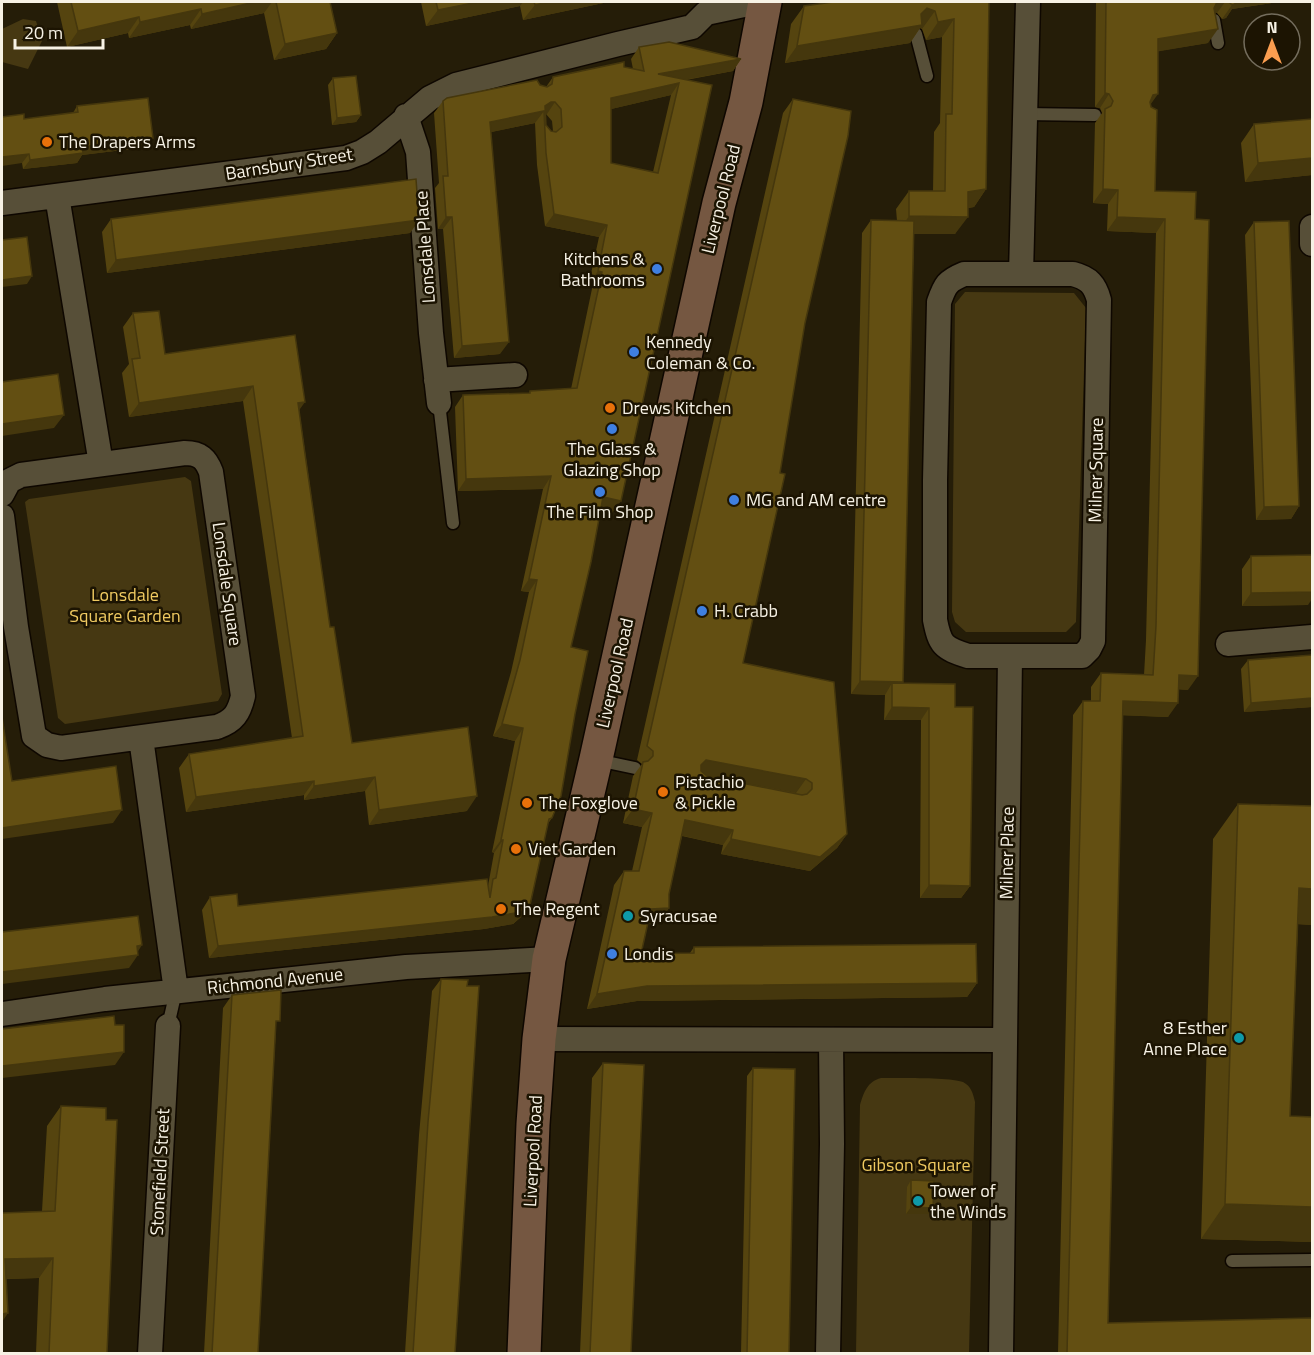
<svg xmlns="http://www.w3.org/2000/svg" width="1314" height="1355" font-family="'Titillium Web',sans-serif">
<rect width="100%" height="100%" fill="#251d08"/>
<path fill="#463812" d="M23,19L36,21L42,41L28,69L2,62V29Z
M965,292L1074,293L1086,308L1076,622L1066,632H966L955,622L952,612L955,304Z
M185,477L191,481L222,694L218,701L65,724L58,718L25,502L29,499Z
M881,1078C897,1078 951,1077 963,1082C971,1086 973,1093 975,1102L969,1353L856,1354L860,1105C864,1092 867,1082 881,1078Z"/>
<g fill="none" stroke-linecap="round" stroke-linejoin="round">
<defs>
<path id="service" d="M1214,20L1218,43
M916,34L927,76
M1024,114L1095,115
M439,403L453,523
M597,760L635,768
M168,1026L176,991
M1232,1261L1312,1260"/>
<path id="minor" d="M406,116L418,152L431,333L439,403
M57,196L101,464
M2,203L346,158L362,152L378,142L430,98L456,85L618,44L692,27L706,13L758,2
M1312,227V244
M964,274H1073C1089,278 1095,285 1099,300L1093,641L1089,649L1082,656H968C943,648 940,645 935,620V480L939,302C945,285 947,281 964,274Z
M1021,274L1028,2
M436,380L515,375
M2,494L9,481L21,475L185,453C200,453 206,459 211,472L243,696C239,713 234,721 217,727L61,748L47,745L34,736L16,627L2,516
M1228,644L1312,637
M141,738L176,991
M2,1014L105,999L406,967L549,959
M539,1039L1004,1040
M150,1354L168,1026
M828,1354L832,1144L831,1040
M1001,1354L1010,656"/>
<path id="secondary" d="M524,1354L533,1124L539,1039L549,959L596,759L719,203L746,102L765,2"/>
</defs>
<use href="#service" stroke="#0e0700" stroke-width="15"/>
<use href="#minor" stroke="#0e0700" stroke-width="27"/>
<use href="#secondary" stroke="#0e0700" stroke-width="36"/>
<use href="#service" stroke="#574f38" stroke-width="12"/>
<use href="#minor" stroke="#574f38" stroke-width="24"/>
<use href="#secondary" stroke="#755741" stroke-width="33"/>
</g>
<path fill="#55440f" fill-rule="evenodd" d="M57,2H330L337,33L326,49L274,60L264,13L191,29L190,25L129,38L128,33L67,47Z
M421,2H608L523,20L520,6L426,26Z
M989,2L986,189L974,207L968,208L955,234H914L903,682L902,684L955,707L970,886L961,898H920L921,720H884L885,695L851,694L862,233L871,220L897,221L896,209L909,191H933L934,132L940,123L942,37L926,40L922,29L920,28L910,43L785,63L791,24L804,6Z
M1096,2H1278L1232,9L1226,18L1222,19L1217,13L1215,12L1208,43L1158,51L1150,104L1155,191L1196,192L1188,690L1179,689L1168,717L1122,715L1108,1323L1312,1353H1058L1073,715L1083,701H1091V687L1101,673L1144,675L1146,640L1156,233L1107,231L1108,204L1093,203L1095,123L1102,113L1100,108L1095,107Z
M639,47L741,59L733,71L686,80L612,513L601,510L571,647L552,818L547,825L521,917L513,924L484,929L209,958L202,910L210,897L238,906L488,886L494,853L492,852L515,741L493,736L511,672L529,592L521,591L543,489L458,491L455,407L463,395L529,393L530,391L571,389L593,284L589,283L599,237L545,226L537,165L535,123L491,132L500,354L454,358L443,229H438L435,188L439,183L434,113L443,101L540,85L546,87L553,77L624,67L633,69L631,59ZM671,95L653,172L611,163V109ZM546,114L552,121L553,131H551L546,125Z
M333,78L361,115L356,122L332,125L328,85Z
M793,99L805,323L743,663L847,834L837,848L810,871L721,854L723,845L682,836L669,894V908L659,923H648L641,954L690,953L694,947L977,983L967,997L637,1001L587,1009L614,885L624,871H632L642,827L623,823L633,776L642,764L637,760L783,113Z
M77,106L147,147L82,155L77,163L23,169L22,163L24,119L73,113Z
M1312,119V175L1245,182L1241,143L1254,124Z
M111,219L419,220L410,233L107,273L102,232Z
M1254,222L1299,506L1291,519L1256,520L1245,235Z
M133,313L165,354L295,335L299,409L330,627L352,743L467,811L369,825L365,791L304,800V795L186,812L179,768L189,754L292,738L243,401L129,417L122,373L129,364L123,327Z
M1251,556L1308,605L1242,606V569Z
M1312,655V707L1244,712L1241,669L1248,660Z
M1238,804L1312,806V925L1298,924L1290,1116L1312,1117V1242L1201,1239L1213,839Z
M441,979L455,1353H405L419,1135L432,991Z
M232,995L276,1027L258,1353H204L223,1008Z
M603,1063L631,1353H580L592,1078Z
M753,1068L789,1353H741L747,1076Z
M61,1106L106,1120L107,1353H36L39,1278L6,1279L2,1213L42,1211L47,1126Z
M911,1180L933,1208L929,1214H906L907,1187Z"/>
<path fill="#45370d" d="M255,2H272L264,13L191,29L202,14Z
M478,2H523L520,6L426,26L438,10Z
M549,2H608L523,20L535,5Z
M1217,2H1225L1217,13L1212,12Z
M1231,2H1279L1232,9L1226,18L1222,19L1232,5Z
M927,8L935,11L922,29L920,28L910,43L785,63L797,46L921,14Z
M201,9L190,25L129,38L140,22Z
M139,17L128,33L67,47L78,31Z
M954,19L942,37L926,40L938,22Z
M1218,29L1208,43L1149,53L1158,39Z
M337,33L326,49L274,60L285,44Z
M741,59L733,71L650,86L658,74Z
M679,83L671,95L603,111L611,98Z
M1105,93L1109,94L1100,108L1095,107Z
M1158,94L1148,108L1143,109L1153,95Z
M551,102H555L547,114H544V111L535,123L482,134L490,122L545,106Z
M361,115L356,122L332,125L337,118Z
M153,138L147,147L82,155L77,163L23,169L30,160L82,147Z
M29,154L22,163L2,166V157Z
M1312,158V175L1245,182L1258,163Z
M986,189L974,207L955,210L968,192Z
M1103,189L1118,190L1108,204L1093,203Z
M554,214L607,225L599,237L545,226Z
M909,216L968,217L955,234H897Z
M446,217H452L443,229H438Z
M1117,217L1165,219L1156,233L1107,231Z
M419,220L410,233L107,273L116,260Z
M598,271L602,272L593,284L589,283Z
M32,276L27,284L2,287V280Z
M509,342L500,354L454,358L462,346Z
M253,386L243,401L129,417L139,403Z
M305,402L295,416L298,403Z
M64,415L54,428L2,436V424Z
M551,476L543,489L458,491L466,479Z
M603,497L621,501L612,513L595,509Z
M1299,506L1291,519L1256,520L1264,507Z
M529,579L537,580L529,592L521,591Z
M1312,592V599L1308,605L1242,606L1251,593Z
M1179,675L1198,676L1188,690L1169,689Z
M860,681L903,682L894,695L892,683L885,695L851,694Z
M1312,698V707L1244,712L1251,703Z
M1123,701L1178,703L1168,717L1113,715Z
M892,707L929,708L921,720H884Z
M502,724L523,728L515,741L493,736Z
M706,760L806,779L796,793L696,774L701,765Z
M375,777L365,791L304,800L314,786Z
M314,781L304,795L186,812L196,797Z
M477,796L467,811L369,825L379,810Z
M633,809L652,813L642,827L623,823Z
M122,810L113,823L2,839V828Z
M685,820L733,830L723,845L675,834Z
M847,834L837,848L810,871L721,854L731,839Z
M501,840H503L494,853L492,852Z
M929,885L970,886L961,898H920Z
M1299,888L1312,889V925L1275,923Z
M530,905L521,917L513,924L484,929L209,958L218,946Z
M669,908L659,923L641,924L651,909Z
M142,945L135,956L138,955L129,968L2,984V972Z
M977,983L967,997L637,1001L587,1009L597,994L647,986Z
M124,1052L115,1065L2,1078V1066Z
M1225,1204L1312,1207V1242L1201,1239Z
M911,1207L933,1208L929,1214H906Z
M53,1258L39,1278L2,1279L5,1259Z
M8,1313L2,1322V1314Z"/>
<path fill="#634f12" stroke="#45370d" stroke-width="1.5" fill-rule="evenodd" d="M71,2H255L202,14L201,9L140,22L139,17L78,31Z
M276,2H330L337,33L285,44Z
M436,2H478L438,10Z
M534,2H549L535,5Z
M833,2H989L986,189L968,192V217L909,216V191H945L946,114H952L954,19L938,22L935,11L927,8L921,14L922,25L797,46L804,6Z
M1106,2H1217L1214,8L1218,29L1158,39V94L1153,95L1150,102L1151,107L1157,110L1155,191L1196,192L1195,219L1209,220L1198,676L1179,675L1178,703L1123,701L1108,1323L1312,1318V1353H1067L1083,701H1100L1101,673L1153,675L1156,626L1165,219L1117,217L1118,190L1103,189L1105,109L1111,106L1113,101L1109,94L1105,93Z
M1229,2H1235V4L1232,5Z
M669,42L741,59L658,74L712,85L621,501L603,497L591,562L571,647L588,651L575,714L561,796L552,818L549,819L530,905L521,912L492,917L218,946L210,897L237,894L238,906L487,879L490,898L493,879L496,878L503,840H501L523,728L502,724L520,660L537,580L529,579L551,476L466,479L463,395L530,393V391L577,388L602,272L598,271L607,225L554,214L546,153L544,111L490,122L509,342L462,346L452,217H446L443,176H448L443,101L447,98L537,80L540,85L547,87L552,84L553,77L624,62V67L644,71L639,47ZM679,83L658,173L611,163V98ZM551,102H555L561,109L562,127L556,132L551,131L546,125L545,106Z
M356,76L361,115L337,118L333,78Z
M148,98L153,138L82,147L83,153L30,160L29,154L2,157V117L24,114V119L78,112L77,106Z
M793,99L851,111L848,136L805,323L780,473L785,474L743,663L834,682L847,834L820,857L731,839L733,830L685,820L669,894V908L651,909L641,954L694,953V947L976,944L977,983L647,986L597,994L624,871H639L652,813L633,809L643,762L648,761L653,756V751L647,746ZM706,760L806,779L812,783V789L807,794L802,795L707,776L701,771V765Z
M1312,119V158L1258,163L1254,124Z
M416,179L419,220L116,260L111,219Z
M871,220L914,221L903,682L860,681Z
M1289,221L1299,506L1264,507L1254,222Z
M27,237L32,276L2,280V240Z
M159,311L165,354L295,335L305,402L298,403L305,454L330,627H334L352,743L468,727L477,796L379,810L375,777L314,786V781L196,797L189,754L303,736L253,386L139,403L132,359L140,358L133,313Z
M58,374L64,415L2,424V382Z
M1312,555V592L1251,593V556Z
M1312,655V698L1251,703L1248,660Z
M892,683L955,684V707H973L970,886L929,885V708L892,707Z
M2,717L12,781L116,766L122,810L2,828Z
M1238,804L1312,806V889L1299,888L1290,1116L1312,1117V1207L1225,1204Z
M138,916L142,945L137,946L138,955L2,972V932Z
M441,979L468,980L467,986H479L455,1353H413L428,1122Z
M281,990L280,1021H276L258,1353H212L232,995Z
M114,1016L115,1025H124V1052L2,1066V1029Z
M603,1063L644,1065L631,1353H590Z
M753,1068L795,1069L789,1353H747Z
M61,1106L106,1108V1120H117L107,1353H49L53,1258L5,1259L8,1313L2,1314V1207V1213L55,1211Z
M911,1180L934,1181L933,1208L911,1207Z"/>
<g fill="#e8710a" stroke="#1c1402" stroke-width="2">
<circle cx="47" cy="142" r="6"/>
<circle cx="610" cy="408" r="6"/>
<circle cx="663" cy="792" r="6"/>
<circle cx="527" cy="803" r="6"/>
<circle cx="516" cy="849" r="6"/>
<circle cx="501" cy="909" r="6"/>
</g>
<g fill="#3f7fe0" stroke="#1c1402" stroke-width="2">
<circle cx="657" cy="269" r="6"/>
<circle cx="634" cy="352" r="6"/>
<circle cx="612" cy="429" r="6"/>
<circle cx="600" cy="492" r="6"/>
<circle cx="734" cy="500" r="6"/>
<circle cx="702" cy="611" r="6"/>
<circle cx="612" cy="954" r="6"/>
</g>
<g fill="#0f9aa8" stroke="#1c1402" stroke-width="2">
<circle cx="628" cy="916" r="6"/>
<circle cx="1239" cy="1038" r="6"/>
<circle cx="918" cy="1201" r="6"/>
</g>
<g text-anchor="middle" stroke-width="5" stroke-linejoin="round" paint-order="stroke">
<g font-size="18" fill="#f7f2e5" stroke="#1c1402" text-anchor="start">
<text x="59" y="148">The Drapers Arms</text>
<text x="645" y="265" text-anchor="end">Kitchens &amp;<tspan x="645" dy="21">Bathrooms</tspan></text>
<text x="646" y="348">Kennedy<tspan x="646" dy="21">Coleman &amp; Co.</tspan></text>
<text x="622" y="414">Drews Kitchen</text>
<text x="612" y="455" text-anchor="middle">The Glass &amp;<tspan x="612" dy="21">Glazing Shop</tspan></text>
<text x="746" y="506">MG and AM centre</text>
<text x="600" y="518" text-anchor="middle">The Film Shop</text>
<text x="714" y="617">H. Crabb</text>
<text x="675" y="788">Pistachio<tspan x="675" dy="21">&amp; Pickle</tspan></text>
<text x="539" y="809">The Foxglove</text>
<text x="528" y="855">Viet Garden</text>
<text x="513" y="915">The Regent</text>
<text x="640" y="922">Syracusae</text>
<text x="624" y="960">Londis</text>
<text x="1227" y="1034" text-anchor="end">8 Esther<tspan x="1227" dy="21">Anne Place</tspan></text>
<text x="930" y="1197">Tower of<tspan x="930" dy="21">the Winds</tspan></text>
</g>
<g font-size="18" fill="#f7f2e5" stroke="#1c1402">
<text transform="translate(289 164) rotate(-9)" y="6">Barnsbury Street</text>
<text transform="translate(721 199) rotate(-76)" y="6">Liverpool Road</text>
<text transform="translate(425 247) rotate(-94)" y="6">Lonsdale Place</text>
<text transform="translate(1096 470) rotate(-89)" y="6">Milner Square</text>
<text transform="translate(227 584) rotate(82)" y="6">Lonsdale Square</text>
<text transform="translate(615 673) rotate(-77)" y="6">Liverpool Road</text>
<text transform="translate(1007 853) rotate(-89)" y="6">Milner Place</text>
<text transform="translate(275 981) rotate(-6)" y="6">Richmond Avenue</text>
<text transform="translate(533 1151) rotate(-87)" y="6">Liverpool Road</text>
<text transform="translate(160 1172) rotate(-87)" y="6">Stonefield Street</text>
</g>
<g font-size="18" fill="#f0ca61" stroke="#1c1402">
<text x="125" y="601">Lonsdale<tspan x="125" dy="21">Square Garden</tspan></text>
<text x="916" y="1171">Gibson Square</text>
</g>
</g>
<rect width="1314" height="1355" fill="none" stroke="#f7f2e5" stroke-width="6"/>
<g transform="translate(1272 42)"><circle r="28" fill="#1c1402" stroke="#746d5d" stroke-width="1.5"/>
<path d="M0-4.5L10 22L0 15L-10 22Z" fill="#fb9e50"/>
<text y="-9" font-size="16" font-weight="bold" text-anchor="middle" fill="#f7f2e5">N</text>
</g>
<path d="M15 39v9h88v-9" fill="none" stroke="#f7f2e5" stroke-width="3"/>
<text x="24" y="39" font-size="18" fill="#f7f2e5" stroke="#1c1402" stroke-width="4.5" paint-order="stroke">20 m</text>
</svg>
